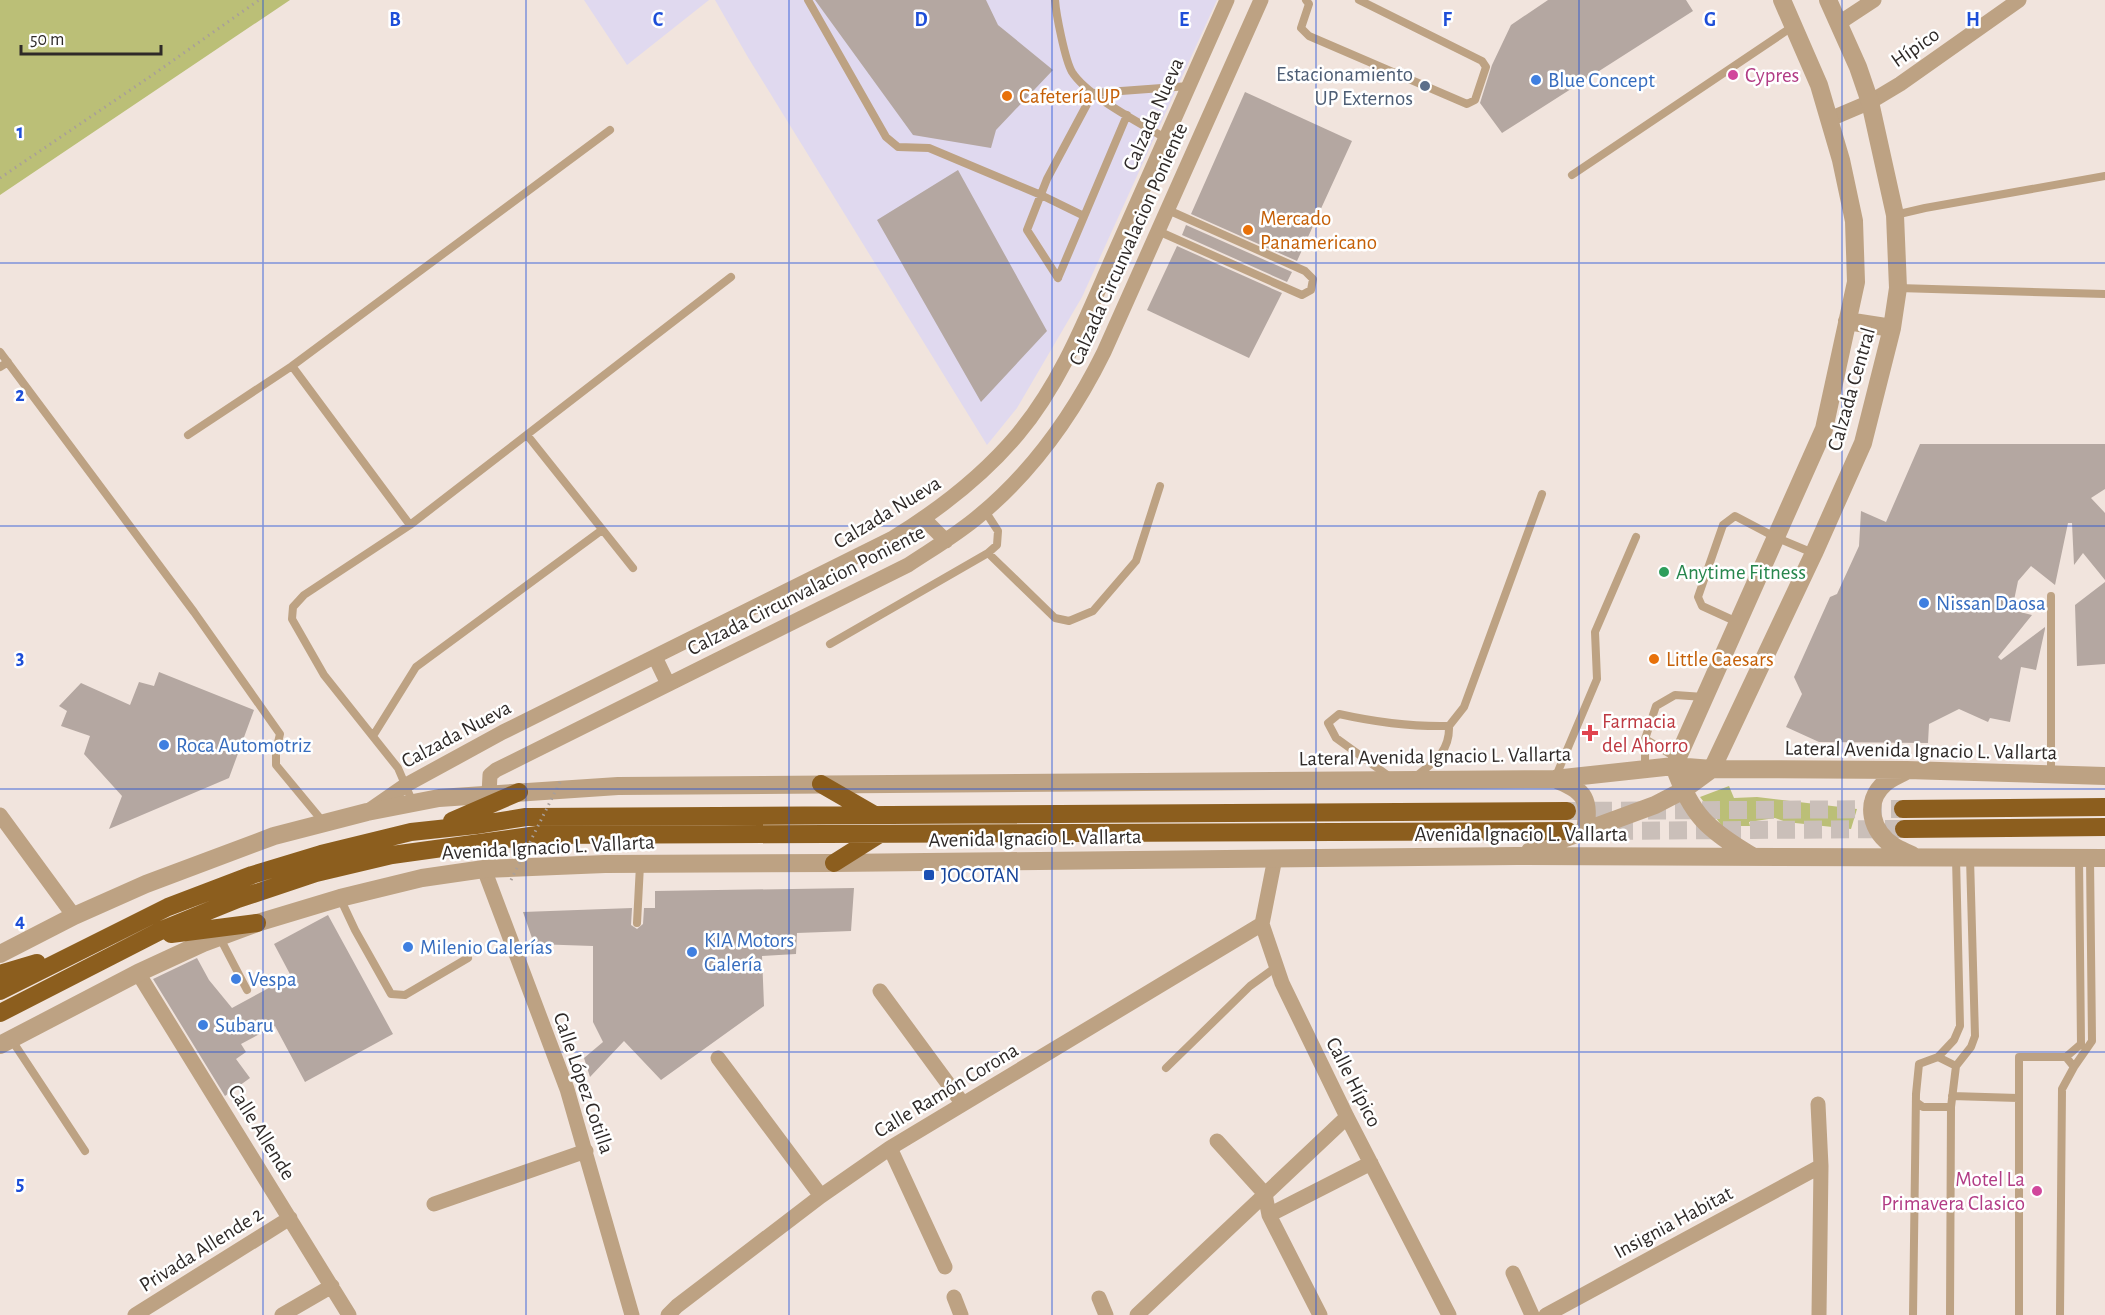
<svg xmlns="http://www.w3.org/2000/svg" width="2105" height="1315" font-family="'Alegreya Sans',sans-serif">
<rect width="100%" height="100%" fill="#f1e4dd"/>
<path fill="#e0d9ef" d="M584,0H709L627,65Z
M715,0H1217L1082,297L1017,408L987,445L749,59Z"/>
<path fill="#bbbf77" d="M0,0H290L0,195Z
M1729,786L1734,798L1757,797L1857,809L1851,829L1786,822L1775,818L1749,822L1750,826H1722L1700,797Z"/>
<path fill="#b4a7a1" d="M815,0H986L998,25L1053,70L996,130L991,148L913,135Z
M1548,0H1686L1693,11L1502,133L1480,103L1492,65L1511,25Z
M1245,92L1352,141L1297,261L1191,214Z
M958,170L1047,331L981,402L877,220Z
M1186,225L1292,272L1287,282L1182,235Z
M1177,246L1282,293L1249,358L1147,310Z
M1920,444H2105V489L2091,498L2105,513V580L2083,553L2074,565L2072,523H2068L2055,585L2031,566L2018,581L2012,610L2032,615L1998,657L2001,660L2045,627V629L2036,670L2021,667L2010,722L1990,718L1988,722L1959,709L1929,724L1928,743L1819,742L1786,727L1802,694L1794,677L1830,597L1837,594L1859,546L1861,511L1886,522Z
M2105,582V664L2077,666L2075,605Z
M159,672L254,710L229,778L109,829L122,796L84,754L90,736L61,726L67,711L59,706L81,683L130,705L139,682L154,686Z
M854,888L851,931L797,933L796,954L762,956L764,1006L661,1080L624,1041L590,1077L584,1058L603,1042L593,1022V946L534,944L523,912L632,908L631,925L637,929L643,924L644,908H655V891Z
M328,915L393,1034L305,1082L275,1026L241,1044L246,1052L236,1059L250,1078L225,1096L153,979L197,958L209,980L232,1008L291,976L274,944Z"/>
<g fill="none" stroke-linecap="round" stroke-linejoin="round">
<path stroke="#cabfb9" stroke-width="18" stroke-dasharray="18 9" stroke-linecap="butt" d="M1567,811L1903,809
M1588,831L1904,829"/>
<path stroke="#a99f9a" stroke-width="3" stroke-dasharray="1.5 4.5" stroke-linecap="butt" d="M0,178L151,76L259,0"/>
<path stroke="#bda283" stroke-width="8" d="M808,0L886,137L898,147L929,148L1041,195L1084,216
M1055,0C1056,14 1065,60 1072,72C1087,96 1140,123 1165,138
M1306,0L1309,4L1301,28L1309,36L1467,104L1475,100L1486,67L1482,61L1359,0
M1094,93L1189,86
M1572,175L1792,27
M1895,215L1925,208L2105,176
M1158,231L1302,295L1311,290L1313,279L1305,271L1168,210
M1058,278L1027,230L1047,179L1093,93
M1058,278L1127,115
M1898,288L2105,294
M0,352L194,612L280,734L276,751V765L324,823
M292,366L410,525
M0,367L8,362
M188,435L292,366L610,130
M527,435L633,568
M988,553L1055,618L1069,621L1093,611L1136,561L1160,486
M1737,622L1702,606L1698,597L1723,525L1735,516L1775,537L1813,553
M830,644L988,553L997,545L998,531L985,511
M373,736L416,667L602,530
M1645,739V768
M1677,758L1645,739L1656,706L1675,695L1704,697
M2051,773V596
M1556,776L1597,679L1595,632L1636,537
M1390,777L1336,738L1328,723L1339,714C1375,722 1411,727 1449,726
M1415,777C1434,762 1450,752 1449,726L1464,707L1542,494
M413,803L398,768L324,675L292,619L293,607L304,595L410,525L731,277
M340,898L355,930L391,994L405,995L468,958
M637,923L640,865
M220,938L247,990
M11,1039L85,1151
M1938,1057L1956,1066L1951,1107L1950,1315
M1956,1066L1971,1047L1975,1036L1970,858
M2074,1067L2092,1041L2090,858
M1166,1068L1250,986L1276,967
M1952,1096L2018,1098
M1916,1102L1923,1107H1951
M1913,1315L1916,1094L1919,1064L1938,1057L1954,1040L1960,1026L1956,858
M2019,1315V1057H2066L2081,1044L2079,858
M2060,1315L2062,1089L2074,1067L2066,1057"/>
<path stroke="#bda283" stroke-width="15" d="M1839,23L1874,0
M1830,119L1870,102L1900,84L2019,0
M924,519L946,541
M655,657L668,684
M489,794L490,775L496,770L908,565C932,549 958,534 980,515C1034,470 1073,415 1104,352L1261,0
M370,810L406,785L503,732L893,538C940,509 982,477 1018,434C1063,380 1088,313 1116,250C1153,167 1190,83 1227,0
M0,815L74,916
M1275,858L1262,924L1282,983L1347,1117L1449,1315
M484,869L567,1089L632,1315
M138,973L349,1315
M880,991L963,1104
M718,1058L821,1196
M1818,1104L1821,1166L1819,1315
M1217,1141L1265,1194L1269,1215L1320,1315
M890,1148L945,1267
M434,1204L586,1151
M1269,1215L1371,1163
M1513,1273L1532,1315
M954,1297L961,1315
M1099,1298L1106,1315
M135,1315L290,1218
M282,1315L332,1286
M668,1315L677,1306L821,1196L890,1148L1262,924
M1137,1315L1347,1117
M1546,1315L1821,1166"/>
<path stroke="#bda283" stroke-width="18" d="M1847,321L1892,328
M1906,771C1899,775 1891,778 1885,783C1863,802 1871,832 1895,847C1900,850 1906,852 1912,855
M1555,779C1586,791 1590,799 1585,832
M1530,851L1655,805L1682,791L1712,769L1814,553L1863,443L1892,328L1898,288L1895,215L1870,102L1858,67L1828,0
M1752,856C1708,830 1691,815 1674,766L1824,429L1856,282L1854,221L1841,160L1819,85L1782,0
M0,954L74,916L146,884L274,836L367,812L439,798L618,786L1554,779L1674,766L1712,769L1907,770L2105,776
M0,1045L138,973L203,943L257,923L340,898L422,878L484,869L605,864L834,863L1517,856L2105,858"/>
<path stroke="#8c5e1e" stroke-width="18" d="M821,784L873,814
M1903,809L2105,807
M452,821L519,792
M1904,829L2105,827
M834,863L880,834
M171,934L257,923
M0,974L37,963
M0,991L168,907L252,875L321,854L411,832L476,825L526,817L1567,811
M0,1013L164,929L238,899L316,873L392,855L537,835L1568,831"/>
<path stroke="#a99f9a" stroke-width="3" stroke-dasharray="1.5 4.5" stroke-linecap="butt" d="M511,880L560,782"/>
</g>
<path fill="none" stroke="#1d4ed8" stroke-width="1.5" stroke-opacity="0.55" d="M263,0V1315M526,0V1315M789,0V1315M1052,0V1315M1316,0V1315M1579,0V1315M1842,0V1315M0,263H2105M0,526H2105M0,789H2105M0,1052H2105"/>
<g fill="#d1479c" stroke="#fff" stroke-width="2">
<circle cx="1733" cy="75" r="6"/>
<circle cx="2037" cy="1191" r="6"/>
</g>
<g fill="#3f7fe0" stroke="#fff" stroke-width="2">
<circle cx="1536" cy="80" r="6"/>
<circle cx="1924" cy="603" r="6"/>
<circle cx="164" cy="745" r="6"/>
<circle cx="408" cy="947" r="6"/>
<circle cx="692" cy="952" r="6"/>
<circle cx="236" cy="979" r="6"/>
<circle cx="203" cy="1025" r="6"/>
</g>
<circle fill="#5c6f8a" stroke="#fff" stroke-width="2" cx="1425" cy="86" r="6"/>
<g fill="#e8710a" stroke="#fff" stroke-width="2">
<circle cx="1007" cy="96" r="6"/>
<circle cx="1248" cy="230" r="6"/>
<circle cx="1654" cy="659" r="6"/>
</g>
<circle fill="#2e9e5b" stroke="#fff" stroke-width="2" cx="1664" cy="572" r="6"/>
<path fill="#e0444e" stroke="#fff" stroke-width="2" d="M1587 724h6v6h6v6h-6v6h-6v-6h-6v-6h6z"/>
<rect fill="#1a4fb4" stroke="#fff" stroke-width="2" x="923" y="869" width="12" height="12" rx="3"/>
<g text-anchor="middle" stroke-width="5" stroke-linejoin="round" paint-order="stroke">
<g font-size="21" fill="#2f2a28" stroke="#fff">
<text transform="translate(1915 47) rotate(-35)" y="7">Hípico</text>
<text transform="translate(1153 114) rotate(-66)" y="7">Calzada Nueva</text>
<text transform="translate(1128 244) rotate(-66)" y="7">Calzada Circunvalacion Poniente</text>
<text transform="translate(1851 389) rotate(-74)" y="7">Calzada Central</text>
<text transform="translate(887 512) rotate(-31)" y="7">Calzada Nueva</text>
<text transform="translate(806 590) rotate(-27)" y="7">Calzada Circunvalacion Poniente</text>
<text transform="translate(456 734) rotate(-28)" y="7">Calzada Nueva</text>
<text transform="translate(1921 750) rotate(1)" y="7">Lateral Avenida Ignacio L. Vallarta</text>
<text transform="translate(1435 756) rotate(-1)" y="7">Lateral Avenida Ignacio L. Vallarta</text>
<text x="1521" y="841">Avenida Ignacio L. Vallarta</text>
<text transform="translate(1035 838) rotate(-1)" y="7">Avenida Ignacio L. Vallarta</text>
<text transform="translate(548 847) rotate(-3)" y="7">Avenida Ignacio L. Vallarta</text>
<text transform="translate(1354 1082) rotate(63)" y="7">Calle Hípico</text>
<text transform="translate(584 1083) rotate(71)" y="7">Calle López Cotilla</text>
<text transform="translate(946 1090) rotate(-31)" y="7">Calle Ramón Corona</text>
<text transform="translate(262 1132) rotate(58)" y="7">Calle Allende</text>
<text transform="translate(1673 1222) rotate(-28)" y="7">Insignia Habitat</text>
<text transform="translate(201 1249) rotate(-32)" y="7">Privada Allende 2</text>
</g>
<g font-size="21" fill="#4e5e75" stroke="#fff" text-anchor="end">
<text x="1413" y="81">Estacionamiento<tspan x="1413" dy="24">UP Externos</tspan></text>
</g>
<g font-size="21" fill="#b23c85" stroke="#fff" text-anchor="start">
<text x="1745" y="82">Cypres</text>
<text x="2025" y="1186" text-anchor="end">Motel La<tspan x="2025" dy="24">Primavera Clasico</tspan></text>
</g>
<g font-size="21" fill="#366cbe" stroke="#fff" text-anchor="start">
<text x="1548" y="87">Blue Concept</text>
<text x="1936" y="610">Nissan Daosa</text>
<text x="176" y="752">Roca Automotriz</text>
<text x="704" y="947">KIA Motors<tspan x="704" dy="24">Galería</tspan></text>
<text x="420" y="954">Milenio Galerías</text>
<text x="248" y="986">Vespa</text>
<text x="215" y="1032">Subaru</text>
</g>
<g font-size="21" fill="#c56008" stroke="#fff" text-anchor="start">
<text x="1019" y="103">Cafetería UP</text>
<text x="1260" y="225">Mercado<tspan x="1260" dy="24">Panamericano</tspan></text>
<text x="1666" y="666">Little Caesars</text>
</g>
<g font-size="21" fill="#27864d" stroke="#fff" text-anchor="start">
<text x="1676" y="579">Anytime Fitness</text>
</g>
<g font-size="21" fill="#be3a42" stroke="#fff" text-anchor="start">
<text x="1602" y="728">Farmacia<tspan x="1602" dy="24">del Ahorro</tspan></text>
</g>
<g font-size="21" fill="#164399" stroke="#fff" text-anchor="start">
<text x="941" y="882">JOCOTAN</text>
</g>
</g>
<g font-size="20" text-anchor="middle" font-weight="bold" fill="#1d4ed8" stroke="#fff" stroke-width="5" stroke-linejoin="round" paint-order="stroke">
<text x="395" y="26">B</text>
<text x="658" y="26">C</text>
<text x="921" y="26">D</text>
<text x="1184" y="26">E</text>
<text x="1447" y="26">F</text>
<text x="1710" y="26">G</text>
<text x="1973" y="26">H</text>
<text x="20" y="138">1</text>
<text x="20" y="401">2</text>
<text x="20" y="664">3</text>
<text x="20" y="927">4</text>
<text x="20" y="1190">5</text>
</g>
<path d="M21 45v9h140v-9" fill="none" stroke="#2f2a28" stroke-width="3"/>
<text x="30" y="45" font-size="18" fill="#2f2a28" stroke="#ffffff" stroke-width="4.5" paint-order="stroke">50 m</text>
</svg>
